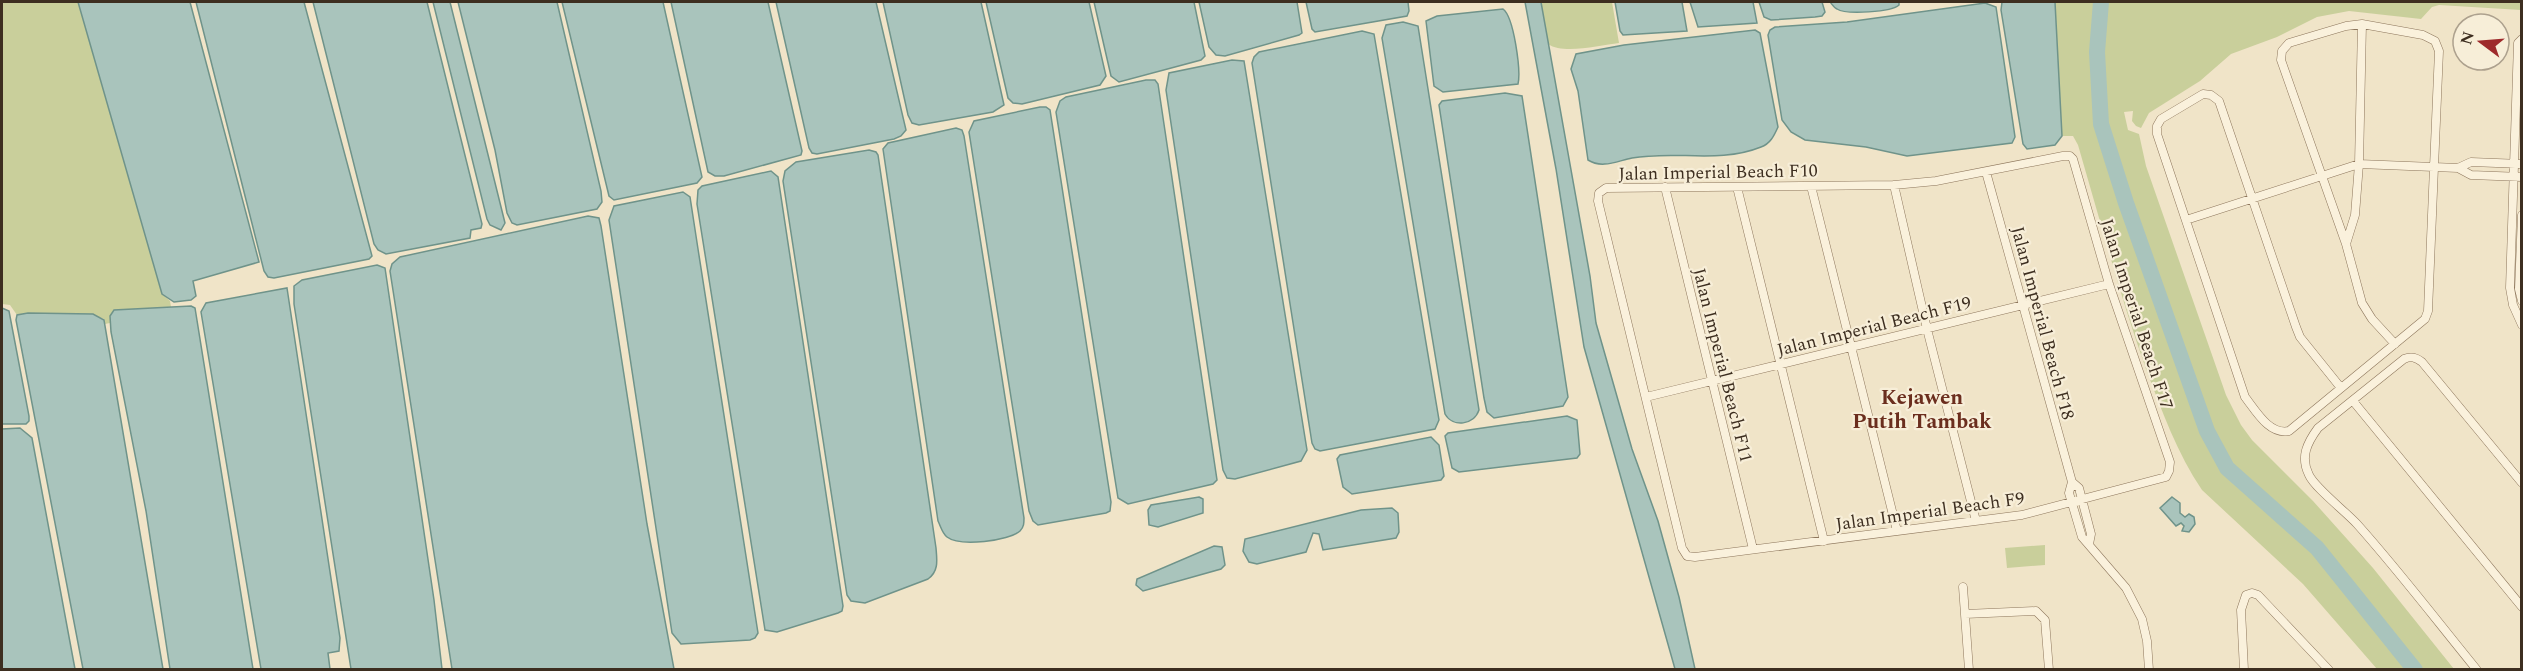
<svg xmlns="http://www.w3.org/2000/svg" width="2523" height="671" font-family="Spectral,serif">
<rect width="100%" height="100%" fill="#f0e4c8"/>
<path fill="#c9cf9b" d="M2,2H78L162,294L170,301L171,307L114,310L110,323L105,324L104,319L91,314L28,313L17,315L10,305L2,304Z
M1541,2H1612L1619,43C1600,45 1564,55 1548,44Z
M2055,2H2521V10L2439,5L2432,7L2421,19L2349,11L2317,17L2277,37L2231,54L2200,81L2149,113L2141,128L2136,126L2132,121L2133,111L2124,112L2128,130L2139,134L2146,166L2226,395L2241,425L2252,440L2313,501L2373,568L2454,669H2377L2303,584L2202,490C2177,453 2162,411 2146,369C2120,296 2100,220 2078,145L2073,136H2062Z
M2045,545V565L2007,568L2005,548Z"/>
<path fill="#a9c4bc" stroke="#6f938a" stroke-width="1.5" d="M78,2H190L259,262L193,281L196,296L191,300L174,302L162,294Z
M196,2H304L372,256L369,259L274,278L268,277L264,271Z
M313,2H427L482,224L481,228L471,230L470,238L386,254L378,250L374,244Z
M433,2H450L505,223L501,230L490,225L487,219Z
M458,2H557L601,191L602,202L597,209L517,225L512,223L507,213L495,150Z
M562,2H663L702,177L697,183L614,200L609,196Z
M671,2H768L802,151L801,155L724,176H715L708,172Z
M776,2H876L906,130L901,136L894,139L817,154L812,153L809,148Z
M883,2H981L1004,105L993,112L919,125L912,123L908,115Z
M986,2H1089L1106,76L1100,85L1022,104L1013,103L1008,98Z
M1094,2H1194L1205,56L1201,60L1119,82L1111,76Z
M1199,2H1297L1302,33L1299,35L1225,56L1216,55L1209,47Z
M1306,2H1408L1409,11L1407,16L1315,32L1312,29Z
M1525,2H1541L1590,276L1596,323L1632,449L1658,521L1679,597L1695,669H1675L1584,347L1556,169Z
M1615,2H1682L1687,31L1623,35L1620,31Z
M1690,2H1753L1757,23L1698,27Z
M1759,2H1822L1825,12L1822,16L1815,17L1771,20L1764,17Z
M1830,2H1899V5C1892,12 1846,15 1837,9C1834,8 1832,4 1830,2Z
M2002,2H2055L2062,136L2055,145L2027,149L2023,144L2001,10Z
M1985,3L1996,7L2015,137L2012,143L1907,156L1866,147L1805,140L1791,132L1782,120L1768,35L1770,30L1775,27L1847,22Z
M1503,9C1514,17 1521,71 1518,84L1443,92L1434,86L1426,21L1437,16Z
M1403,22L1418,26L1479,410C1474,425 1453,428 1445,414L1382,38L1386,25Z
M1755,30L1760,33L1778,127C1774,136 1770,144 1761,147C1719,164 1675,150 1632,158C1617,161 1602,169 1588,160L1578,91L1571,69L1576,54L1624,45Z
M1362,31L1374,34L1439,420L1435,429L1320,451L1315,449L1312,443L1252,63L1254,57L1259,52Z
M1232,60L1244,61L1307,450L1301,461L1235,479L1227,478L1223,470L1166,90L1169,73Z
M1146,80H1155L1158,84L1217,480L1213,484L1128,504L1118,498L1056,112L1060,101L1066,97Z
M1505,93L1522,96L1568,397L1563,406L1494,418L1487,412L1484,398L1439,105L1442,101Z
M1040,107H1046L1050,110L1111,502L1110,511L1106,513L1038,525L1033,521L1029,511L969,132L974,121Z
M956,128L962,130L964,136L1024,518C1024,523 1024,527 1020,531C1009,541 960,547 947,537C942,533 941,527 938,521L883,149L888,143Z
M869,150L876,152L878,155L936,548C937,560 939,571 928,579L865,603L851,601L847,595L783,181L785,171L796,162Z
M771,171L778,177L843,606L842,611L838,613L777,632L765,630L697,204L698,190L702,186Z
M683,192L690,197L698,249L758,633L755,638L750,640L681,644L672,633L609,220L614,206Z
M588,216L599,218L601,226L647,524L674,669H452L390,271L392,264L400,257Z
M377,265L385,268L434,600L442,669H351L294,304V286L302,280Z
M287,288L340,638L339,651L328,653L330,669H261L201,312L206,303Z
M191,306L195,308L253,669H170L146,511L111,332L110,316L114,310Z
M2,308L9,311L29,416V421L26,424H2Z
M28,313L93,314L104,320L163,669H83L16,320L17,315Z
M1567,416L1577,420L1580,454L1577,458L1459,472L1452,468L1445,436L1448,433Z
M20,428L32,438L75,669H2V429Z
M1431,437L1439,445L1444,476L1441,480L1352,494L1343,487L1337,459L1340,455Z
M1199,497L1203,499V513L1158,527L1149,525L1148,510L1151,505Z
M2172,497L2180,503V513L2185,517L2189,514L2194,517L2195,524L2189,532L2182,531L2184,526L2181,523L2176,526L2160,508Z
M1392,508L1398,513L1399,532L1396,538L1323,550L1319,534L1313,533L1306,552L1257,564L1249,562L1243,551L1245,539L1361,510Z
M1214,546L1222,547L1225,565L1221,569L1143,591L1136,585L1137,579Z"/>
<g fill="none" stroke-linecap="round" stroke-linejoin="round">
<path stroke="#a9c4bc" stroke-width="16" d="M2101,2L2097,52L2101,124L2126,203L2207,431L2227,468L2317,548L2415,670"/>
<defs>
<path id="street" d="M2522,39L2518,43L2510,288L2513,305L2522,325
M2063,156H2070L2073,159L2109,284L2170,462L2169,471L2166,477L2022,515L1695,557L1687,556L1682,548L1598,201L1599,193L1606,188L1894,185L1936,181Z
M2522,164L2471,162L2458,168L2471,175L2522,177
M1986,172L2072,482L2069,493L2082,537L2126,588L2142,619L2147,641L2149,670
M1894,185L1927,329L1976,521
M1811,186L1897,531
M1665,187L1753,549
M1737,187L1824,541
M2522,215L2519,289L2522,301
M2186,220L2359,164L2434,167L2428,311L2425,319L2289,431C2269,435 2256,411 2245,397L2157,134V126L2161,119L2203,94L2211,95L2219,101L2296,327L2300,337L2341,388
M2346,244L2355,215L2359,164L2362,24
M2395,344L2372,319L2362,303L2346,244L2281,60L2282,51L2289,43L2346,26L2362,24L2423,35L2435,41L2439,51L2434,167L2458,168
M1646,397L2109,284
M2353,401L2522,607
M2072,482L2079,488L2091,534L2089,544
M1963,587L1969,670
M1965,614L2036,611L2045,620L2049,670
M2244,670L2241,610L2246,595L2252,593L2258,595L2329,670
M2477,670C2437,621 2399,571 2357,524C2345,511 2315,488 2309,475C2300,457 2307,443 2318,428L2404,359C2411,356 2416,357 2422,362L2522,483"/>
</defs>
<use href="#street" stroke="#8d765c" stroke-width="9"/>
<use href="#street" stroke="#faf1dc" stroke-width="8"/>
</g>
<g text-anchor="middle" stroke-width="4.5" stroke-linejoin="round" paint-order="stroke">
<g font-size="18" fill="#3d2e20" stroke="#f7eed8">
<text transform="translate(1718 172) rotate(-1)" y="6">Jalan Imperial Beach F10</text>
<text transform="translate(2137 314) rotate(72)" y="6">Jalan Imperial Beach F17</text>
<text transform="translate(2043 323) rotate(75)" y="6">Jalan Imperial Beach F18</text>
<text transform="translate(1874 326) rotate(-14)" y="6">Jalan Imperial Beach F19</text>
<text transform="translate(1723 365) rotate(76)" y="6">Jalan Imperial Beach F11</text>
<text transform="translate(1930 511) rotate(-8)" y="6">Jalan Imperial Beach F9</text>
</g>
<g font-size="21" font-weight="bold" fill="#6b2e1e" stroke="#f7eed8">
<text x="1922" y="404">Kejawen<tspan x="1922" dy="24">Putih Tambak</tspan></text>
</g>
</g>
<rect width="2523" height="671" fill="none" stroke="#3d2e20" stroke-width="6"/>
<g transform="translate(2481 42) rotate(286)"><circle r="28" fill="#f7eed8" stroke="#ada18e" stroke-width="1.5"/>
<path d="M0-4.5L10 22L0 15L-10 22Z" fill="#9e2a2b"/>
<text y="-9" font-size="16" font-weight="bold" text-anchor="middle" fill="#3d2e20">N</text>
</g>
</svg>
